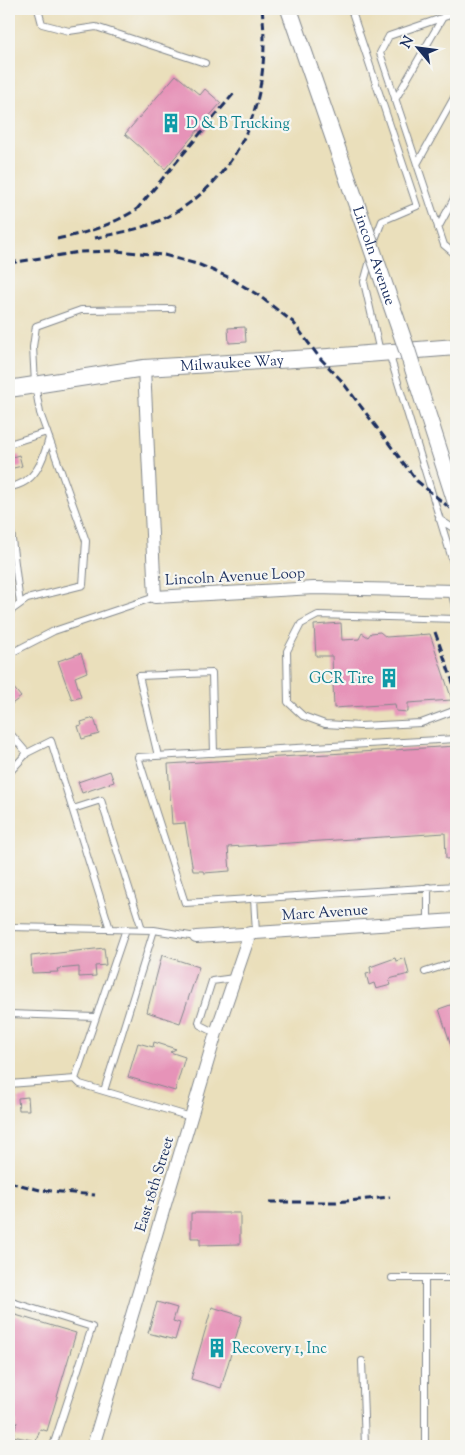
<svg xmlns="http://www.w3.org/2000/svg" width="465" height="1455" font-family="'Sorts Mill Goudy',serif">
<rect width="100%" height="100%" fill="#f6f6f2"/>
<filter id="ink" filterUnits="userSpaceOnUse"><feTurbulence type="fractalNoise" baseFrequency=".02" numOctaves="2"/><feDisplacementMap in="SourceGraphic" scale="10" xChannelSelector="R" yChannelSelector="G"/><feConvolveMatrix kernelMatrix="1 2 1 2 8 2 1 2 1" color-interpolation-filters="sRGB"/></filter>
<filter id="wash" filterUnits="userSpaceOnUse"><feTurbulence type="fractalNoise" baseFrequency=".0096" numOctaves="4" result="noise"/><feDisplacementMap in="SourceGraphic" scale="20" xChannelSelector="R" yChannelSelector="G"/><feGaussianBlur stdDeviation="1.12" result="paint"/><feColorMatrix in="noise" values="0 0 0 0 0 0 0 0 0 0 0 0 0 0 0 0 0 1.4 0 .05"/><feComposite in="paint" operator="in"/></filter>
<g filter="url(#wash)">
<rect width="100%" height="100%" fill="#eadfbb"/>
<g id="blocks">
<path fill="#e693b8" d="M176,75L200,95L205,89L221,103L205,121L210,125L203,134L198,130L165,169L125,134Z
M245,327L246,342L229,343L228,328Z
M19,455L22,466L9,469V458Z
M341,623L342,640L359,639L362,633L368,637L371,633L380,632L386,637L430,634L452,700L408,703V712L396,711L395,704L334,708L332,656H316L314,625Z
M81,653L87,672L75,677L81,697L72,700L58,661Z
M9,682L21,697L9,706Z
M94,718L99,734L82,739L78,726L82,725L81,722Z
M456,746V858L446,859L445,833L228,847L230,871L204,873L203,871H193L185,823L172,824L168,764Z
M110,771L114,782L82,793L78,782Z
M104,948L106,965L95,966L96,976L79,977V967L57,969L58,972L32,973L31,956Z
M162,955L199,967L180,1023L147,1012Z
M395,958L396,961L405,958L409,974L389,979L391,985L376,989L374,983L369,985L366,974L371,973L370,967Z
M456,1003V1057H455L439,1009Z
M154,1042L176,1049L170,1052L185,1057L175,1091L128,1077L138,1043L153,1047Z
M28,1097L29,1110H19L18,1098Z
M191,1213H240V1244L200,1245V1238H191Z
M157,1302L177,1308L173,1321L180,1323L175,1340L148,1333Z
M212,1307L242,1316L221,1388L191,1379Z
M9,1313L76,1333L47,1431L40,1429L36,1441L13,1436L17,1422L9,1420Z"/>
</g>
</g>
<g filter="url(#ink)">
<use href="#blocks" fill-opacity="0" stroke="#82878c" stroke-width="1"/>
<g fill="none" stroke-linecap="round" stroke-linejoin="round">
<defs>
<path id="service" d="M38,9L42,24L69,31L96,27L205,63
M351,9L417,206L382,221L374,242
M456,13L389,36L380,53L444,245L456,255
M395,100L443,17
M417,164L456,94
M438,228L456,195
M371,257L364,282L380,352
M389,353L456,572
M9,444L47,432
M9,487C35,484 43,461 49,438
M9,515L20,604
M439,519L456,530
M451,590L456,611
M9,612L27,599L83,585L86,541L40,413L35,384L33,347L36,326L81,310L172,309
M456,619L318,615L301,624L287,651L288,702L303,716L325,724L360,726L421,723L456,710
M9,654L54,631L155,597
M9,732L27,753
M456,739L138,757L185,903L456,886
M158,756L139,676L212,673L214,753
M9,773L27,753L51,741L110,929
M73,809L101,800L142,929
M254,898L256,933
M428,922V887
M9,927L154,930L196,937
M126,929L75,1079L80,1084L191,1117
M425,972L456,962
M9,1014L95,1017
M216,1033L200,1025L199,1022L212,981L234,978
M9,1084L75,1079
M104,1091L154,930
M392,1278H425V1446
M425,1278H456
M9,1301L92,1327L53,1446
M362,1361L365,1446
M447,1446H456"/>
<path id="minor" d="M144,368L155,597L314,588L456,591
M196,937L456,920
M93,1446L216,1033L250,933"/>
<g id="tertiary">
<path id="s1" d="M9,389L144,368L329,357L456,347"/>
</g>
</defs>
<use href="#service" stroke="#82878c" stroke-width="8"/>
<use href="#minor" stroke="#82878c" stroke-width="14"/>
<use href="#tertiary" stroke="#82878c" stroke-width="18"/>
<use href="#service" stroke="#fff" stroke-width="6"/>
<use href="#minor" stroke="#fff" stroke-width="12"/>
<use href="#tertiary" stroke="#fff" stroke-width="16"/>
<path stroke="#1b2f5e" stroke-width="3" stroke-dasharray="8 4" stroke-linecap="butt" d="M95,238C118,233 144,229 165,218C245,177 272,94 262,9
M57,239C87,233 112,225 137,209L235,92
M9,263L80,252L115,251L164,255L200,265L230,278L258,295L293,322L319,357L341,380L417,481L456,513
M435,632L456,691
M9,1182L40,1190L95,1195
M269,1202H336L390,1197"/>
<defs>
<g id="tertiary-bridge">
<path id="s2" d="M289,9L407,350L456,503"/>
</g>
</defs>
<use href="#tertiary-bridge" stroke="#82878c" stroke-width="18" stroke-linecap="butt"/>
<use href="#tertiary-bridge" stroke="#fff" stroke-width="16"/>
</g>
</g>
<defs>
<symbol id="building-bare" viewBox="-9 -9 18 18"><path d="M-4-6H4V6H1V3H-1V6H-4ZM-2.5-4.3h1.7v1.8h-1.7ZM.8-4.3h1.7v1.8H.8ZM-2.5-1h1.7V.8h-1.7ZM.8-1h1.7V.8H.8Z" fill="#0f9aa8" stroke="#f6f6f2" stroke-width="2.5" paint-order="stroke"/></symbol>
</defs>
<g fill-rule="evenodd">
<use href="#building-bare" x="157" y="109" width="28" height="28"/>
<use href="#building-bare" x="375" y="664" width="28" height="28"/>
<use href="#building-bare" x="203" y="1334" width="28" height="28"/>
</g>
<g text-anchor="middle" stroke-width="4.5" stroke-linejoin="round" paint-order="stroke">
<g font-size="15" fill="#0d838f" stroke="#f6f6f2" text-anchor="start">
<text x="186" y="128">D &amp; B Trucking</text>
<text x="374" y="683" text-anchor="end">GCR Tire</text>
<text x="232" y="1353">Recovery 1, Inc</text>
</g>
<g font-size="15" fill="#1b2f5e" stroke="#f6f6f2">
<text dy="5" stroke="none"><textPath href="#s2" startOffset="261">Lincoln Avenue</textPath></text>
<text dy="5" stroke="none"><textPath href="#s1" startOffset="225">Milwaukee Way</textPath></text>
<text transform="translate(235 576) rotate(-3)" y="5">Lincoln Avenue Loop</text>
<text transform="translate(325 912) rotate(-4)" y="5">Marc Avenue</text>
<text transform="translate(154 1184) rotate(-73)" y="5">East 18th Street</text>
</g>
</g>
<rect width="465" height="1455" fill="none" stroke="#f6f6f2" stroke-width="30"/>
<g transform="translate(418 48) rotate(299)" stroke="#f6f6f2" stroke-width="4" paint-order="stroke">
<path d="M0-4L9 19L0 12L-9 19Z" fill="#1b2f5e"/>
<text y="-8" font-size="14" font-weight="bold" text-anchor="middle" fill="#1b2f5e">N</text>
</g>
</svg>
